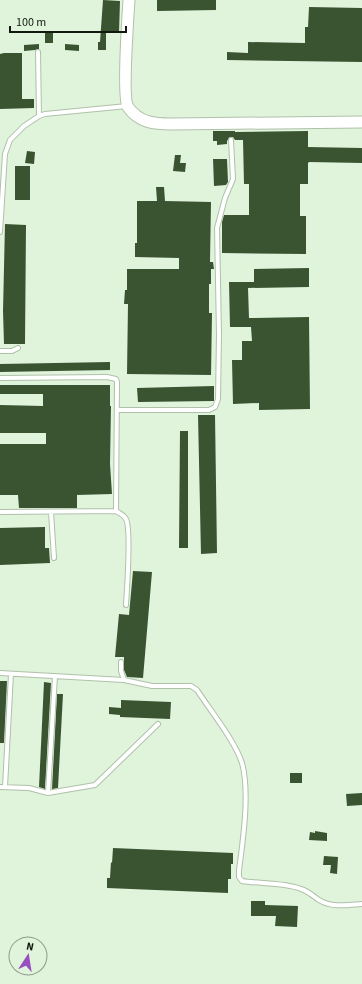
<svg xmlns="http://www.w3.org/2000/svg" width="362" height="984" font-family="'Source Sans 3',sans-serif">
<rect width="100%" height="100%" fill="#e0f3db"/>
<path fill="#3a5432" d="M103,0L120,1L119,33H106V50H98V42H100Z
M157,0H216V10L157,11Z
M309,7L362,8V62L227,60V52L248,53V42L305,43V27H308Z
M45,32H53V43H45Z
M39,44V49L35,50L24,51V45Z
M65,44L79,45V51L65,50Z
M4,53H22V99H34V108L0,109V54Z
M213,131H235V132L308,131V147L362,148V163L309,162L308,163V184H300V216H306V254L222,253V222L224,215H249V184H244L243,140H235L233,137H230L227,141V144L217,145V141H213Z
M27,151L35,152L34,164L25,163Z
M175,155H181L180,163H186L185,172L173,171Z
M213,159H227L228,182L226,185L214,186Z
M15,166H30V200H15Z
M156,187H164L165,201L211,202L210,262H213L214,269H211V284H209V313H212L211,375L127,374L128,304H124L125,290H127V269H179V258L135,257V243H137V201H157Z
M5,224L26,225L25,344H4L3,311Z
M309,268V287L248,288L249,318L309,317L310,409L259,410V403L233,404L232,360H242V341H252L251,327H230L229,282H254V269Z
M110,362V370L0,372V364Z
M0,385H110V406H111L110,464L112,494L77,495V508H19L18,495H0V444H46V433H0V405L43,406V394H0Z
M214,386V401L138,402L137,388Z
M198,415H215L217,553L201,554Z
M180,431H188V548H179Z
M45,527V548H49L50,563L0,565V528Z
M133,571L152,572L143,678L127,677L124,670V657H115L119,614L129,615Z
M0,681H7L4,743H0Z
M44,682L51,683L45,789L39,787Z
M57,694H63L58,788L52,789Z
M121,700L171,702L170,719L120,717V715L109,714V707L121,708Z
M290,773H302V783H290Z
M362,793V805L347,806L346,794Z
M315,831L327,833V841L309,840L310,832L315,833Z
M113,848L233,853V864H231V879H228V893L107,888V878H110L111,862L112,863Z
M324,856L338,857L337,874L330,873L331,865H323Z
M251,901H265V905L298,906L297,927L275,926L276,916H251Z"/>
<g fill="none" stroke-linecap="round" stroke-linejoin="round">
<defs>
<path id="lane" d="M38,52L39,116
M0,232L5,154L10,140L24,126L39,116L45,114L127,106
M0,351H12L18,348
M0,378L107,377L116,379L117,382L116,511
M117,410H209L215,407L218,399L219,334L217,228L225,198L233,179L231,140
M0,512L116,511C119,513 124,515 126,519C131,529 127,590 126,605
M51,512L54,558
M121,662V671L124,680L152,686H191L197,690C210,710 235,741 242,763C250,792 243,840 239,870V877L242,881C261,884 283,882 301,889C308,891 313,896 319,900C332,908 348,905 362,904
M0,673L124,680
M0,787L29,788L48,793L95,785L158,724
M5,787L11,674
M48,793L55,676"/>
<path id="secondary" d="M129,0C128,16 122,98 128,107C139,123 155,124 172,124L362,122"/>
</defs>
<use href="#lane" stroke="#afc1aa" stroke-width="6"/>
<use href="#secondary" stroke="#afc1aa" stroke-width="13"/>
<use href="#lane" stroke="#fff" stroke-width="4"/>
<use href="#secondary" stroke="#fff" stroke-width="11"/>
</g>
<g transform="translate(28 956) rotate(12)"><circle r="19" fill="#e0f3db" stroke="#8e9b8a"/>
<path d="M0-3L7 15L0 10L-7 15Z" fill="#9a4fc1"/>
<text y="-6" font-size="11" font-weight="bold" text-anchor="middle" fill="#121810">N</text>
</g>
<path d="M10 26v6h116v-6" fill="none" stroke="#121810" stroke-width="2"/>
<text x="16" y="26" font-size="12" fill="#121810" stroke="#e0f3db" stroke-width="3" paint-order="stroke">100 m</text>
</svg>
